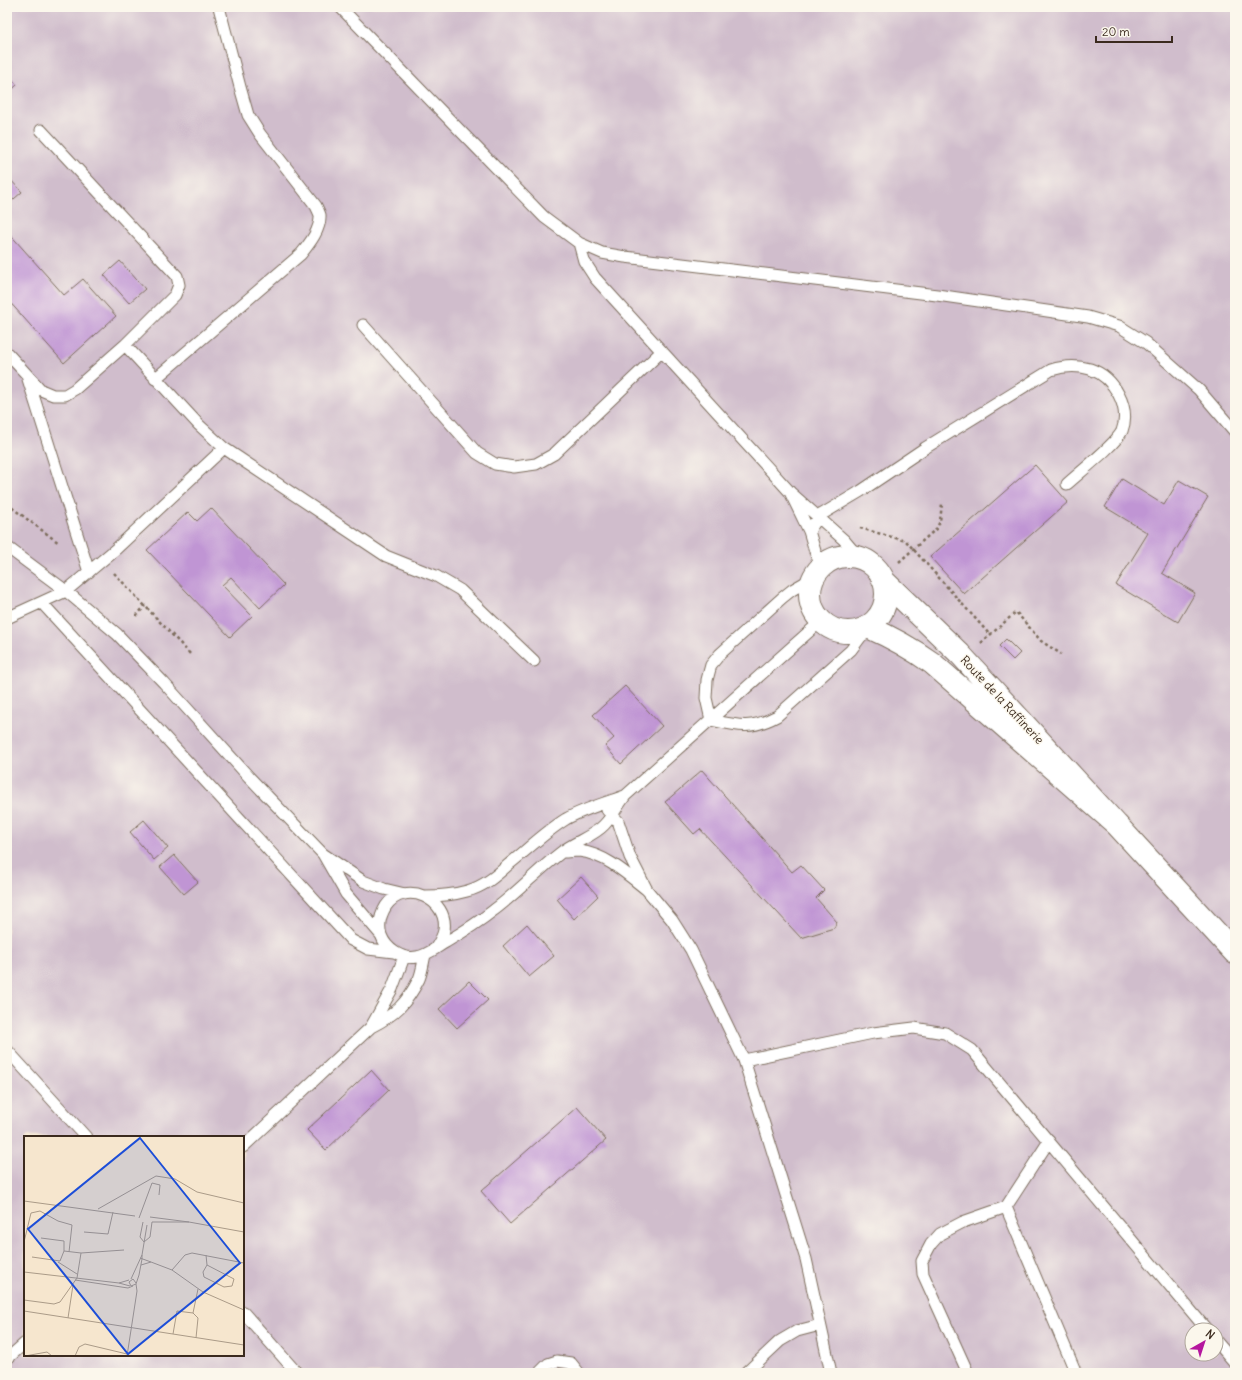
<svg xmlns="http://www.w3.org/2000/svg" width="1242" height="1380" font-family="Delius,sans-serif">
<rect width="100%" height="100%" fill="#fbf7ec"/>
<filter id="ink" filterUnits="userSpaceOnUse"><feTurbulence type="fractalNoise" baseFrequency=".025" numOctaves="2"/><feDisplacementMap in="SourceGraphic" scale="8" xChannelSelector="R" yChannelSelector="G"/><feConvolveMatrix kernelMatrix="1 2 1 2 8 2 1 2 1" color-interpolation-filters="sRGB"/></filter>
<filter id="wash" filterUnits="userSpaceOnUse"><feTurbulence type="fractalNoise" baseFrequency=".012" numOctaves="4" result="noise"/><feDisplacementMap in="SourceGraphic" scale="16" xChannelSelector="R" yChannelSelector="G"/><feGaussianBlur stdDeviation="0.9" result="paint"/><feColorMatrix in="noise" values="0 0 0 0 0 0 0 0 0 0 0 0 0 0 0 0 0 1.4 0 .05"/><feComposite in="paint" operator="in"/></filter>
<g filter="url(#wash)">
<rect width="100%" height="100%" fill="#f6e6ce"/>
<path fill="#d0bdcc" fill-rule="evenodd" d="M7,7H1235V1373H7ZM25,1137H243V1355H25ZM1192,1330H1216V1354H1192Z"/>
<g id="blocks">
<path fill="#c095d4" d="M7,73L17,85L7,94Z
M7,176L22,192L7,205Z
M7,231L64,295L83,279L116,316L64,363L7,299Z
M120,261L145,289L129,303L104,275Z
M1035,465L1068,502L964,594L930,557Z
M1122,479L1164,505L1179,480L1208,497L1162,573L1195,593L1178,622L1116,585L1148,533L1105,507Z
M211,508L284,585L260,608L231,577L222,585L252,616L230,637L147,550L188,512L197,521Z
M1006,639L1020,653L1013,660L999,646Z
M625,686L662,726L621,764L605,746L614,738L593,715Z
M702,770L792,872L801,865L824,890L816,898L837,922L834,928L801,938L700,829L694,834L665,802Z
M144,820L168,848L154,860L130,832Z
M174,855L198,882L184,894L160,867Z
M581,877L598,896L574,919L557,899Z
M527,924L554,956L529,977L503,946Z
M469,981L488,1000L457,1028L439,1009Z
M371,1070L389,1090L326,1150L307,1130Z
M577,1107L606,1140L510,1224L481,1191Z"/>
</g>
</g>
<g filter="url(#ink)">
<use href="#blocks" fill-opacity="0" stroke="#7c6c5c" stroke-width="1"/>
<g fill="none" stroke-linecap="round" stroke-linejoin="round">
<defs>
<path id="lane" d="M340,7L544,217L579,243L584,261L595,278L790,492
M41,130L177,276L179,285L175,295L125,345
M579,243L602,253L625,257L937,295L1088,317L1119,326L1146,343L1199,390L1235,432
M363,325L477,453L495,464L514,467L536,464L554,454L662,351
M7,353L41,390L53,395H65L75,389L125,345L199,425L224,448
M28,379L89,572
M155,379L301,254C310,243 321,229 320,215C319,212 317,208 316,206L260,134L248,115L240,87L219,7
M809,531L819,516L861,491L925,448L1051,370C1064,366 1076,365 1090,369C1114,377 1131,407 1122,431C1116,444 1079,473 1067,484
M7,547L66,591L117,634L164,683L249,777L323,854
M820,568L809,531L790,492L844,540L860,559
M813,578L792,590L782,598L720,654L711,665L707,680L706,698L711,720C738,726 751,730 777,716L851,650L868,627
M42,603L351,940L368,949L394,952
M7,618L66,591L117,548L224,448L386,556L436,576L460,590L534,661
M625,796L821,621
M563,852C568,852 574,851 579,851C605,854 627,874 647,890L630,857L618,821L607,810
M647,890L672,920L691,950L744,1060L806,1259L831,1373
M425,896C439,896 453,895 467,891C483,887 496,876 508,865C527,850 545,832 566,819C584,809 605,803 625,796C618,805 612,817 604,825C595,835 575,842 563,851C539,869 518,892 494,910C479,922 463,932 446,942C437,947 428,955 417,957C402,960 386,949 381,935C378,925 381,914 386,906C405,879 449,899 444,930C443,937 439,943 435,949
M381,935L346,894L323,854L363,881L384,889L405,894
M371,1027L392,989L404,957
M7,1050L86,1137
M744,1060L873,1033L914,1028L945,1033L972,1050L1207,1330
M243,1147L371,1027C395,1015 407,1003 419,979C422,972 423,963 425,955
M1006,1207L1076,1373
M243,1312L297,1373
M1216,1341L1235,1363
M7,1359L25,1343
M539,1373L548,1364L557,1361L571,1363L579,1373
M746,1373L780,1341L797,1331L820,1325
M968,1373L923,1274L922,1261L931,1244L940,1234L963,1222L1006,1207L1049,1141"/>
<path id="street" d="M810 594a38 38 0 1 1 76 0a38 38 0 1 1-76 0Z
M868,627C891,637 911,648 932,663L1117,825L960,654L883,580
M1117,825L1235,953"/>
</defs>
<use href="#lane" stroke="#7c6c5c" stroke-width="13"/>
<use href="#street" stroke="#7c6c5c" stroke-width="24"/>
<path stroke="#7c6c5c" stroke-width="2.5" stroke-dasharray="3 3" stroke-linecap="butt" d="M7,504L59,543
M860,528L906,541L990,635
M899,562L937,528L940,521L942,504
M114,573L192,656
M136,616L145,606
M981,643L1016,612L1041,641L1061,654"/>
<use href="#lane" stroke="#fff" stroke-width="11"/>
<use href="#street" stroke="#fff" stroke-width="22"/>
</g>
</g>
<g text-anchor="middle" stroke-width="3" stroke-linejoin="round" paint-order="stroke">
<g font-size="12" fill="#3b2a1e" stroke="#fbf7ec">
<text transform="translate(1002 700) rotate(47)" y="4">Route de la Raffinerie</text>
</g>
</g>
<g transform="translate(24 1136)">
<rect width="220" height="220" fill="#f6e6ce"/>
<path fill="none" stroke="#ab9b88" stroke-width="1" d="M0,65L111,80M74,73L132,40L151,43L173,56L220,67M115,82L128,47L136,49L135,59M119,86L116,101L120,106L126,101L128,86H165L126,81M165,86L220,96M60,96L84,98L89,76M17,102L40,105V115M0,106L7,77L16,75L34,85L48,89L45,116M118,119L123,89M182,119L183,129L210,143L208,150L200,151L180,141L179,136L183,129M8,121L36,125L40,115L57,117M116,122L127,126L117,129M34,126L53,138M127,126L148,134L179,156L220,174M148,134L161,119L168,117L220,127M0,136L95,147M107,143L118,119V123L115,139L112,148L107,150L105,146L109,143L112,147M51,144L104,152L109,150M105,144L95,147L106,150M0,164L30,168L36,166L53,142L57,117L100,114M0,175L220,209M44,182L49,149M149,198L153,175L169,177M172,202L174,182L169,177L174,153M1,220L23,216L28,220M51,220L55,211L61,208L103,218M103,220L113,155L112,148"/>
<path fill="#1d4ed8" fill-opacity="0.15" stroke="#1d4ed8" stroke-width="2" d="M116,2L216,127L104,218L4,93Z"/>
<rect width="220" height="220" fill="none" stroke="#3b2a1e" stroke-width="2"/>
</g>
<rect width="1242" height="1380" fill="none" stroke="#fbf7ec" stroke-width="24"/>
<g transform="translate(1204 1342) rotate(39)"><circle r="19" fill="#fbf7ec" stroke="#aea59a"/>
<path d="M0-3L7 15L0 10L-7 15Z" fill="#b5179e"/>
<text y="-6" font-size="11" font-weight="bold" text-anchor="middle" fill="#3b2a1e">N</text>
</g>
<path d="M1096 36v6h76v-6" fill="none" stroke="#3b2a1e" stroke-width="2"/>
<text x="1102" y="36" font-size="12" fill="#3b2a1e" stroke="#fbf7ec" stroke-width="3" paint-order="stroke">20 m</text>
</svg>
